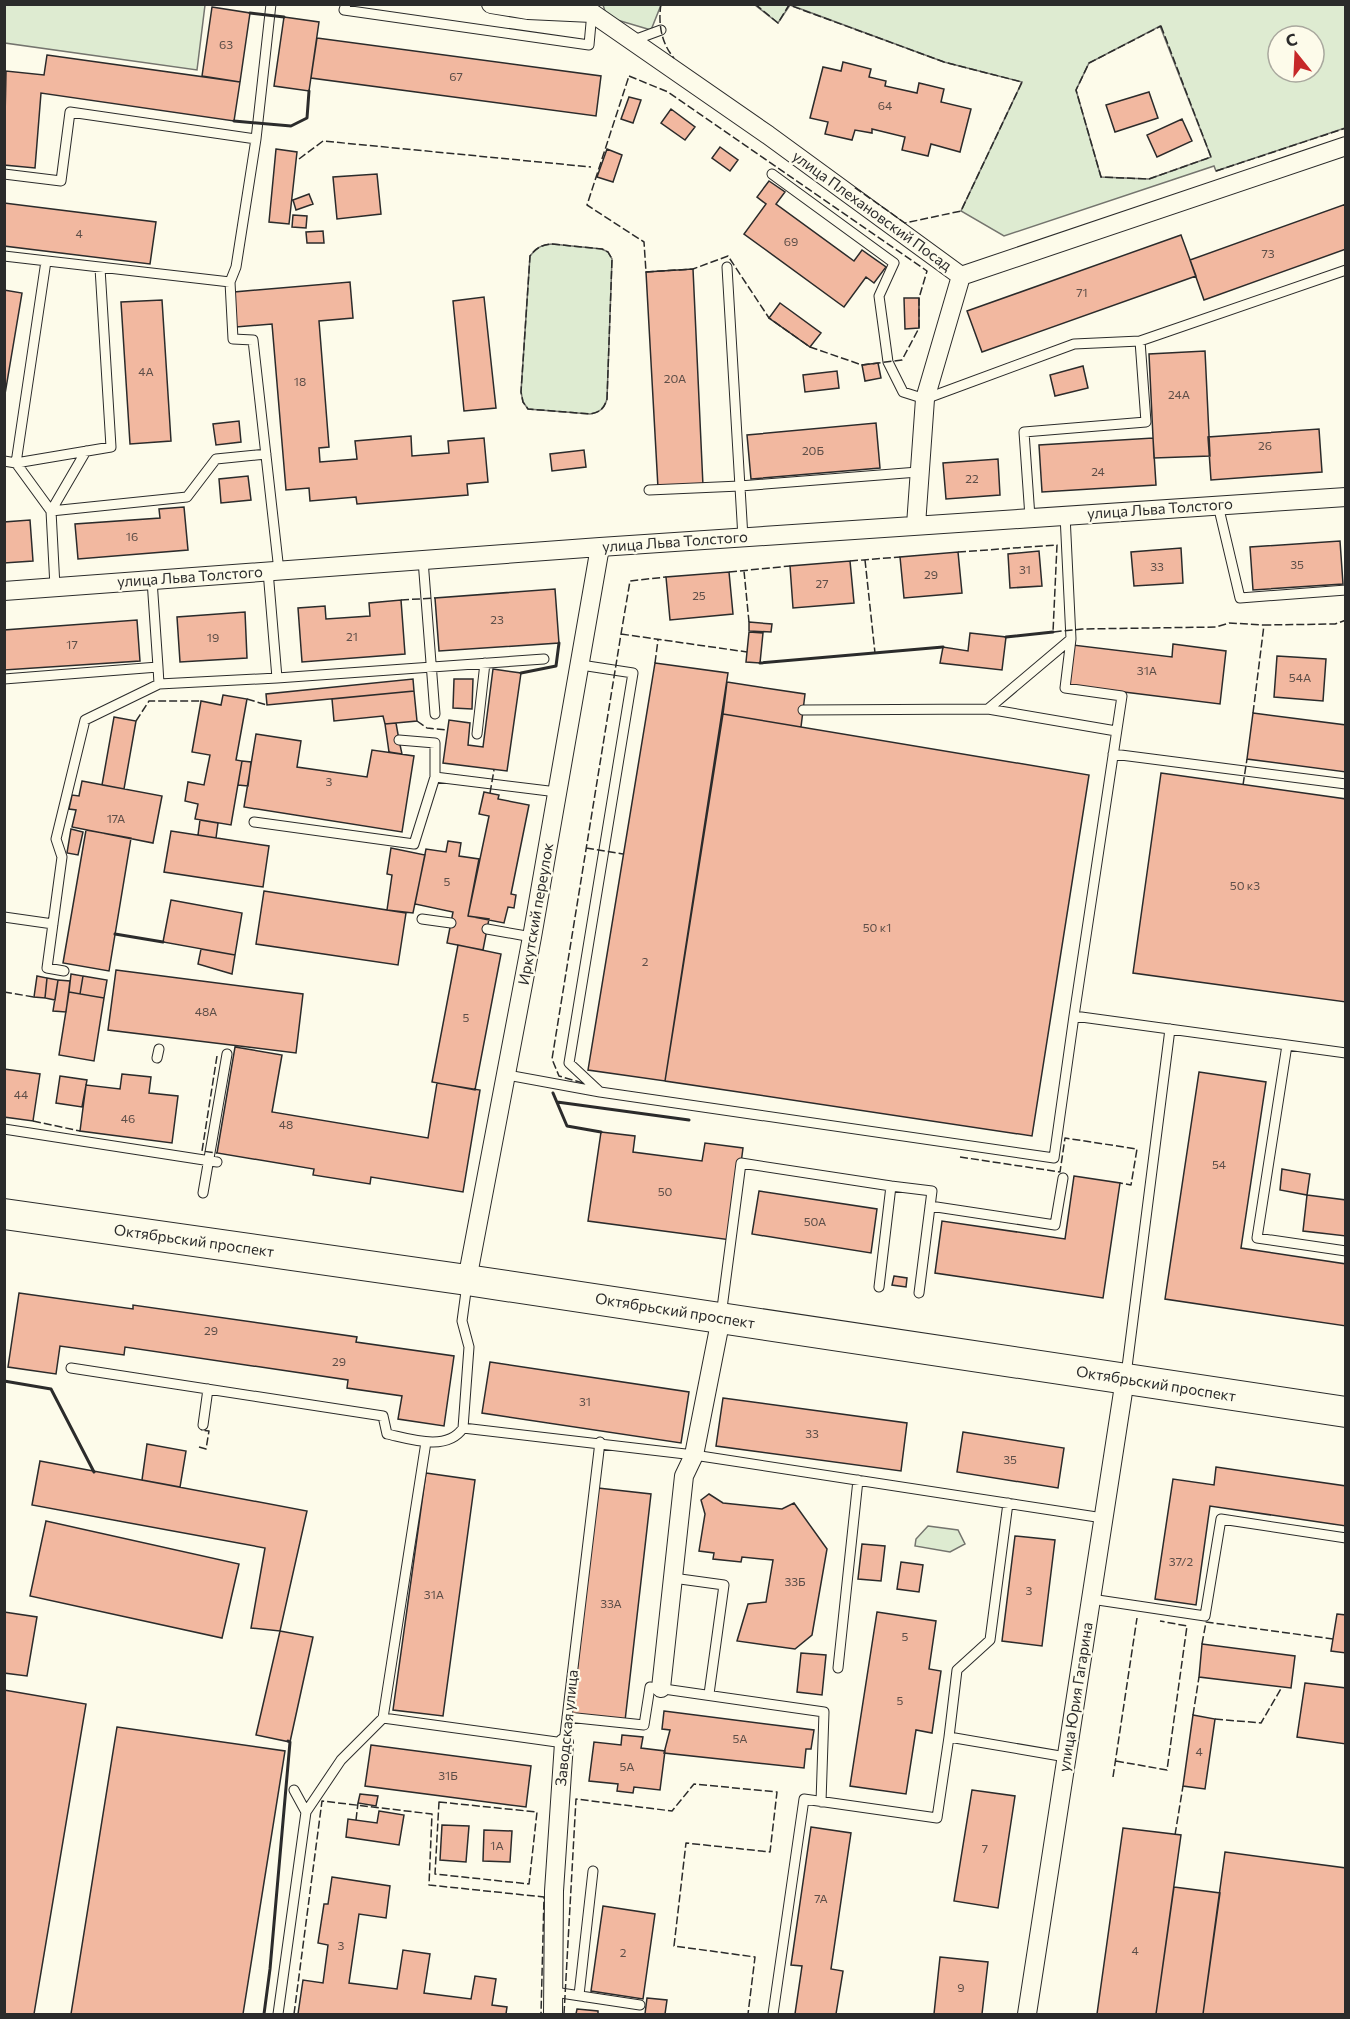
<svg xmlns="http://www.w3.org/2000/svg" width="1350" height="2019" font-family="Commissioner,sans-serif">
<rect width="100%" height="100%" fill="#fdfbea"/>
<path fill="#deebd1" stroke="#74746e" stroke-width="1.5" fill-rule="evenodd" d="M5,4L205,5L197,70L5,43Z
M603,5H661L651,30L607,17Z
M755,5H1345V128L1216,171L1214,166L1004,236L961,211L1022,82L944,62L790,5L778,23ZM1160,26L1211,157L1149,179L1101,177L1076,90L1089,63ZM1278,36H1314V72H1278Z
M552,244L602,249L608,252L612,259L607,399C604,409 600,412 590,414L528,409L523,402L521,392L530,256C536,248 541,245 552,244Z
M928,1526L958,1530L965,1544L950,1552L915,1546L916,1539Z"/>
<path fill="#f2b8a0" stroke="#2b2b2b" stroke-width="1.5" d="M212,7L250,13L240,82L202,76Z
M284,17L319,22L309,91L274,86Z
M317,38L601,76L596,116L311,78Z
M47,55L240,82L234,121L41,93L35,168L4,165L6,71L44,75Z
M843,62L871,69L869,77L886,81L885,86L917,93L919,83L944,89L941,102L971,109L960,152L931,144L928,156L902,150L905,137L872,129V133L855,130L852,140L825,134L828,122L810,118L823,67L841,71Z
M1149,92L1158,118L1115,132L1106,105Z
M629,97L641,100L633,123L621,119Z
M671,109L695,127L685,140L661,123Z
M1182,119L1192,141L1157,157L1147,135Z
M720,147L738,160L730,171L712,158Z
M276,149L297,152L289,224L269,222Z
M607,149L622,155L613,182L597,177Z
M377,174L381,214L337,219L333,177Z
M769,181L785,192L776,204L854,261L862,250L886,267L874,283L866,277L844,307L744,234L766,204L757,197Z
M309,194L313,204L296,210L293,200Z
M4,203L156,222L150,264L4,246Z
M1346,204V249L1204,300L1190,260Z
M293,215L307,216L306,228L292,227Z
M323,231L324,243H307L306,232Z
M1181,235L1196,276L982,352L967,311Z
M693,269L703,486L658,488L646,272Z
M350,282L353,318L319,321L329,447L319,448L320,462L357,459L355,441L411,436L412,456L449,453L448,441L484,438L488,482L467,484L468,495L357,504L356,497L310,501L309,488L286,490L272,324L236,327L234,292Z
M4,290L22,293L4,400Z
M484,297L496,408L464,411L453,301Z
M904,298H919V328L905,329Z
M162,300L171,441L130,444L121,302Z
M780,303L821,333L810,347L769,318Z
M1205,351L1210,456L1154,458L1149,354Z
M878,363L881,378L865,381L862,365Z
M1083,366L1088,388L1055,396L1050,375Z
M837,371L839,388L805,392L803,375Z
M239,421L241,442L216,445L213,424Z
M876,423L880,468L751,479L747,435Z
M1319,429L1322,472L1211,480L1208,437Z
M1153,438L1156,485L1042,492L1039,445Z
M584,450L586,467L552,471L550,454Z
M998,459L1000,495L946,499L943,463Z
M248,476L251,500L221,503L219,479Z
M184,507L188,550L78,559L75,524L160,518L159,509Z
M30,520L33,561L4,563V522Z
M1340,541L1343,584L1253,590L1250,547Z
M1181,548L1183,583L1134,586L1131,552Z
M1039,551L1042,586L1010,588L1008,554Z
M958,552L962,593L904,598L900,557Z
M850,561L854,603L793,608L790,566Z
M729,572L733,614L670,620L666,577Z
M555,589L559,643L439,651L435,598Z
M401,600L405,654L302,662L298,608L325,606L326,619L370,616L369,603Z
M245,612L247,658L180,662L177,617Z
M137,620L140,661L4,670V630Z
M749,622L772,624L771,632L749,631Z
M749,632L763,633L760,663L746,662Z
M970,633L1006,637L1002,670L940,663L943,647L968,651Z
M1173,644L1226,651L1220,704L1068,685L1073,645L1172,657Z
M1277,656L1326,659L1323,701L1274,697Z
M655,663L728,673L665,1081L588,1070Z
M493,669L521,673L507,771L443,763L449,720L470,723L468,745L483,747Z
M413,679L414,691L267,705L266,694Z
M454,679H473L472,709L453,708Z
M727,682L805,694L801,727L723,714Z
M414,691L417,721L385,724L383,716L334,721L332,699Z
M223,695L247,699L236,760L242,761L231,825L195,819L198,804L185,801L188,782L204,785L210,755L192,752L201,701L221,705Z
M1253,713L1346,725V772L1247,759Z
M723,714L1089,775L1032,1136L665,1081Z
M114,717L136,721L124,789L102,785Z
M396,723L399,740L402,754L389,752L385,724Z
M256,734L301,741L297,767L367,777L372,750L414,756L402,832L244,807Z
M242,761L251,762L248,786L238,785Z
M1161,773L1346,799V1002L1133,973Z
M82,781L162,796L153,843L72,827L76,810L69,809L72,795L79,796Z
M484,792L499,795L498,799L529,805L511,894L516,895L514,908L508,907L504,923L468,916L489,816L479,814Z
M200,820L218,823L216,838L198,835Z
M71,829L83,832L78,855L67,853Z
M86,830L131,838L109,971L63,963Z
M171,831L269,846L263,887L164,872Z
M448,841L461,843L459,856L479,859L468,916L489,919L483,950L447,943L453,912L415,904L426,849L446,852Z
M391,848L425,855L413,913L387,910L392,875L387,874Z
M264,891L406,913L398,965L256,944Z
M171,900L242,913L235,955L163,942Z
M458,945L501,954L475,1090L432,1082Z
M201,949L235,955L232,974L198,964Z
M116,970L303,994L296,1053L108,1030Z
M71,974L83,976L80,994L69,992Z
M37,976L47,978L45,998L34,997Z
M83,976L107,980L104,998L80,994Z
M47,978L58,980L55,1000L45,998Z
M58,980L70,981L66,1012L53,1011Z
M69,992L104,998L94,1061L59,1055Z
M235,1047L282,1055L272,1112L428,1138L437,1083L480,1090L463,1192L371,1177L370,1184L313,1175L314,1169L217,1153Z
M4,1069L40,1074L33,1121L4,1117Z
M1199,1072L1266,1082L1241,1248L1346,1264V1326L1165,1299Z
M122,1074L151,1077L149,1093L178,1096L172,1143L80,1131L86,1085L120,1089Z
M60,1076L87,1080L82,1107L56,1103Z
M601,1132L635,1136L633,1152L702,1161L705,1143L743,1148L731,1240L588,1221Z
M1282,1169L1310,1174L1307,1195L1280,1190Z
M1074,1176L1120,1183L1103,1298L935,1273L942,1221L1065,1239Z
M759,1191L877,1209L871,1253L752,1234Z
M1307,1195L1346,1200V1236L1303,1231Z
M894,1276L907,1278L906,1287L892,1285Z
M19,1293L133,1309V1305L357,1337L356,1342L454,1356L444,1426L398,1419L402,1396L347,1388L348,1380L125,1347L124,1355L60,1346L56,1374L8,1367Z
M490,1362L689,1392L681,1443L482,1413Z
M723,1398L907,1423L901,1471L716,1446Z
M963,1432L1064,1448L1058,1488L957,1472Z
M147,1444L186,1451L180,1487L142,1480Z
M40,1461L307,1511L280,1631L251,1628L265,1548L32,1505Z
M1216,1467L1346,1486V1526L1210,1506L1196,1605L1155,1599L1173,1479L1214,1485Z
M426,1473L475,1480L443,1716L393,1710Z
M598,1488L651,1494L625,1721L572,1714Z
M709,1494L723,1503L782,1509L794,1503L827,1549L812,1635L795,1649L737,1641L748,1604L766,1602L773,1560L742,1557L741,1562L713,1559L714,1553L699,1551L705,1514L701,1500Z
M46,1521L239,1564L222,1638L30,1596Z
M1015,1536L1055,1540L1042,1646L1002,1641Z
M862,1544L885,1546L881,1581L858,1579Z
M901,1562L923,1565L919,1592L897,1589Z
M4,1612L37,1617L27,1676L4,1673Z
M877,1612L936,1621L929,1669L941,1671L932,1733L916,1730L906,1794L850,1786Z
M1337,1614L1346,1615V1653L1331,1651Z
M280,1631L313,1637L290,1742L256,1735Z
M1202,1644L1295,1656L1291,1688L1199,1677Z
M801,1653L826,1655L822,1695L797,1692Z
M1305,1683L1346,1688V1744L1297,1737Z
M4,1690L86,1704L34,2014H4Z
M664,1711L814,1730L811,1749H806L804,1768L664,1753L670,1730L662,1729Z
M1193,1715L1215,1719L1205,1789L1183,1786Z
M117,1727L285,1751L243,2014H71Z
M622,1735L643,1737L641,1748L665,1751L660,1790L634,1787L633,1793L617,1791L618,1784L589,1781L594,1742L621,1745Z
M371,1745L531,1766L526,1807L365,1786Z
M972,1790L1015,1796L998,1908L954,1901Z
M360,1794L378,1796L376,1806L358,1803Z
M379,1811L404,1815L399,1845L346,1837L348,1819L377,1823Z
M442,1825L469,1826L466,1862L440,1860Z
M811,1827L851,1833L831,1969L843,1971L836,2014H795L802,1966L791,1965Z
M1123,1828L1181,1835L1156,2014H1097Z
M484,1830L512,1831L510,1862L483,1861Z
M1225,1852L1346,1868V2014H1203Z
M332,1877L390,1886L386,1918L359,1914L349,1983L397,1989L403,1950L430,1954L424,1993L471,1999L475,1976L496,1979L492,2005L507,2007L506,2014H298L303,1980L323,1983L328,1945L318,1943L324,1904H328Z
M1174,1887L1220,1893L1203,2014H1156Z
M603,1906L655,1914L643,1999L591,1991Z
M940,1957L988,1962L982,2014H934Z
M647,1998L667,2000L665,2014H645Z
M577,2009L598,2011V2014H576Z"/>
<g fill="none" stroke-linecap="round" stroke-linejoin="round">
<defs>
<path id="lane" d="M346,4L344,10L589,45L592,12
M634,40L661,30
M4,174L61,181L70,112L256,139
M772,174L894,263L879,296L888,362L903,392L925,399L1074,344L1140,341L1346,270
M4,256L230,282L236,267L256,139L271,4
M727,267L743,538
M230,282L233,339L253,340L279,571
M86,451L51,511L16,463L111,447L100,268
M4,461L16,463L46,261
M649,490L740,486L918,472
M1218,505L1240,598L1346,590
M1065,515L1071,639L1065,688L1122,696L1074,1016L1346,1053
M1030,517L1024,432L1146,422L1140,341
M423,560L435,714
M268,571L277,678
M152,580L158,667
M55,587L51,511L187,497L216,459L266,454
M581,665L633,673L569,1063L600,1092
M4,679L158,667L159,684L85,720L56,839L62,857L47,968L64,971
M159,684L277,678L544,659
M988,709L1116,731
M803,710L988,709L1071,639
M477,734L485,663
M399,740L435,743V777L557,792
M1113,754L1346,784
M254,822L414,844L435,777
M4,917L53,924
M422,919L451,923
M487,929L532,937
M1287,1045L1257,1238L1346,1251
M157,1058L159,1049
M507,1075L600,1092L1054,1158L1074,1016
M4,1129L217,1162
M891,1186L932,1191L919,1293
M203,1193L227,1054
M930,1206L1055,1225L1063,1178
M721,1316L741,1163L891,1186L879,1287
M71,1368L383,1416L387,1434C410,1439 447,1452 463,1428L469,1347L462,1321L467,1284
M1126,1375L1170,1029
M203,1425L208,1389
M463,1428L694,1455L1103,1518
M673,1578L724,1585L709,1694
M1091,1599L1205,1616L1221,1519L1346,1538
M838,1668L858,1480
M567,1717L644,1725L650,1687L824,1712L821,1802
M383,1718L564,1743L600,1442
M949,1737L957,1670L990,1640L1008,1503
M294,1790L306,1812
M554,1992L640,2005
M579,1995L593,1871
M278,2014L306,1812L341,1760L383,1718L426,1442
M773,2014L804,1799L937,1818L949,1737L1066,1757"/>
<path id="street" d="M491,4L528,10L592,13L768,135L961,276
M961,276L1346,146
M916,525L925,399L961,276
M4,591L600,547L1346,497
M467,1280L532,937L600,547
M661,1688L684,1476L694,1455L721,1318
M553,2014L554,1891L564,1743
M1027,2014L1125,1379"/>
<path id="primary" d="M4,1214L467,1280L1346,1412"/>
</defs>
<use href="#lane" stroke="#2b2b2b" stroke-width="11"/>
<use href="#street" stroke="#2b2b2b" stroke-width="20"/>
<use href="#primary" stroke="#2b2b2b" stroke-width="32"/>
<use href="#lane" stroke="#fdfbea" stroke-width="9"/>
<use href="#street" stroke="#fdfbea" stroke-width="18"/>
<use href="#primary" stroke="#fdfbea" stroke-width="30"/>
<path stroke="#2b2b2b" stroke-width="1.5" stroke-dasharray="8 3" stroke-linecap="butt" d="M661,4C658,23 661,43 674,58
M755,4L778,23L789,5L944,62L1022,82L961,211L905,223L854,187
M1161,26L1211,157L1149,179L1101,177L1076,90L1089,63Z
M629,76L668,92L927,271L919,298V328L902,360L862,365L810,347L769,318L728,256L693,269L646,272L644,242L587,205Z
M299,159L323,141L591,167
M1216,171L1346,128
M552,244L602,249L608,252L612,259L607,399C604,409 600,412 590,414L528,409L523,402L521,392L530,256C536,248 541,245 552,244Z
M958,552L1057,545L1053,632L1082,629L1216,627L1229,623L1264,625
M865,560L875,653
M850,561L900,557
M744,571L749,622
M729,572L790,566
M401,600L435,598
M621,634L747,652
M655,663L658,640
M247,699L267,705
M1253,713L1264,625L1335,624L1346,620
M136,721L149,701H201
M417,721L427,728L447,730
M1243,785L1247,759
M490,793L494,770
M586,848L623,854
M4,992L34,997
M217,1056L202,1151L217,1153
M583,1083L559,1076L552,1059L621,634L630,581L666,577
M33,1121L80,1131
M960,1157L1060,1172L1065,1138L1137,1149L1131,1185L1120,1183
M199,1447L206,1449L209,1431L201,1430
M1202,1644L1206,1622L1333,1639
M1193,1715L1199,1677
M1215,1719L1261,1723L1282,1687
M1116,1761L1167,1770L1187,1626L1160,1621
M1113,1777L1137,1618
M439,1802L537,1812L529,1884L435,1874Z
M356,1820L358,1803
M1175,1835L1183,1786
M294,2014L322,1801L432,1814L429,1885L544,1897L541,2014
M564,2014L576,1799L672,1811L694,1784L777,1792L770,1852L686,1843L674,1946L755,1957L748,2014"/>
<path stroke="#2b2b2b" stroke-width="3" d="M250,13L284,17
M234,121L291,126L307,118L309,91
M1006,637L1053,632
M760,663L943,647
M521,673L556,666L559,643
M115,934L163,942
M553,1093L567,1126L601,1132
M557,1102L689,1120
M4,1381L51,1389L94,1472
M264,2014L270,1969L290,1742L288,1741"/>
</g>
<g text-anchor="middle" stroke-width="4.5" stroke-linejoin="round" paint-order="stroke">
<g font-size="12" fill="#5d4e48">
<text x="226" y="49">63</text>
<text x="456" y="81">67</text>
<text x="885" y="110">64</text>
<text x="79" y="238">4</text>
<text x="791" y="246">69</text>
<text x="1268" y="258">73</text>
<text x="1082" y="297">71</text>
<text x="146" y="376">4А</text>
<text x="675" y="383">20А</text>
<text x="300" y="386">18</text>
<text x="1179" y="399">24А</text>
<text x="1265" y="450">26</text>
<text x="813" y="455">20Б</text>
<text x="1098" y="476">24</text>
<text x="972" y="483">22</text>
<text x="132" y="541">16</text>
<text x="1297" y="569">35</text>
<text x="1157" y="571">33</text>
<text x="1025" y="574">31</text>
<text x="931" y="579">29</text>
<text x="822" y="588">27</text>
<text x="699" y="600">25</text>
<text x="497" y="624">23</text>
<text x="352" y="641">21</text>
<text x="213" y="642">19</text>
<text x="72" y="649">17</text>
<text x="1147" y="675">31А</text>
<text x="1300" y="682">54А</text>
<text x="329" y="786">3</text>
<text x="116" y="823">17А</text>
<text x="447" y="886">5</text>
<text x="1245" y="890">50 к3</text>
<text x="877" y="932">50 к1</text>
<text x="645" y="966">2</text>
<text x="206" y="1016">48А</text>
<text x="466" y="1022">5</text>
<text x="21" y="1099">44</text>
<text x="128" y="1123">46</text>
<text x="286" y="1129">48</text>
<text x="1219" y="1169">54</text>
<text x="665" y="1196">50</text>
<text x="815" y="1226">50А</text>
<text x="211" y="1335">29</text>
<text x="339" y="1366">29</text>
<text x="585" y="1406">31</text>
<text x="812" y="1438">33</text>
<text x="1010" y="1464">35</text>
<text x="1181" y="1566">37/2</text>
<text x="795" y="1586">33Б</text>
<text x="1029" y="1595">3</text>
<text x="434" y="1599">31А</text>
<text x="611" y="1608">33А</text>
<text x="905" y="1641">5</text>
<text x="900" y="1705">5</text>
<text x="740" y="1743">5А</text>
<text x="1199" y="1756">4</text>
<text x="627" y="1771">5А</text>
<text x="448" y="1780">31Б</text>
<text x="497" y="1850">1А</text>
<text x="985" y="1853">7</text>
<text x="821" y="1903">7А</text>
<text x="341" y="1950">3</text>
<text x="1135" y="1955">4</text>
<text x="623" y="1957">2</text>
<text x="961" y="1992">9</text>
</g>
<g font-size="15" fill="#2b2b2b" stroke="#fdfbea">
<text transform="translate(872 211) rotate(36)" y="5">улица Плехановский Посад</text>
<text transform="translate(1160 509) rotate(-4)" y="5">улица Льва Толстого</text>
<text transform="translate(675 542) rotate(-4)" y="5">улица Льва Толстого</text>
<text transform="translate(190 577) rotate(-4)" y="5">улица Льва Толстого</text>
<text transform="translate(536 914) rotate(-80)" y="5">Иркутский переулок</text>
<text transform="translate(194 1241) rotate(8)" y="5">Октябрьский проспект</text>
<text transform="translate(675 1311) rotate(9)" y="5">Октябрьский проспект</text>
<text transform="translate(1156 1384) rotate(9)" y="5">Октябрьский проспект</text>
<text transform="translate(1076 1697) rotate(-81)" y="5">улица Юрия Гагарина</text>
<text transform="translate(567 1728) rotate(-84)" y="5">Заводская улица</text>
</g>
</g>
<rect width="1350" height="2019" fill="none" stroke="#2b2b2b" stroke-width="12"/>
<g transform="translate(1296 54) rotate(342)"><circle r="28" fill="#fdfbea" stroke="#a9a89e" stroke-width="1.5"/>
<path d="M0-4.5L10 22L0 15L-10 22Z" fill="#c62828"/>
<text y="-9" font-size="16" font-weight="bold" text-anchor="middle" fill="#2b2b2b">С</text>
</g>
</svg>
